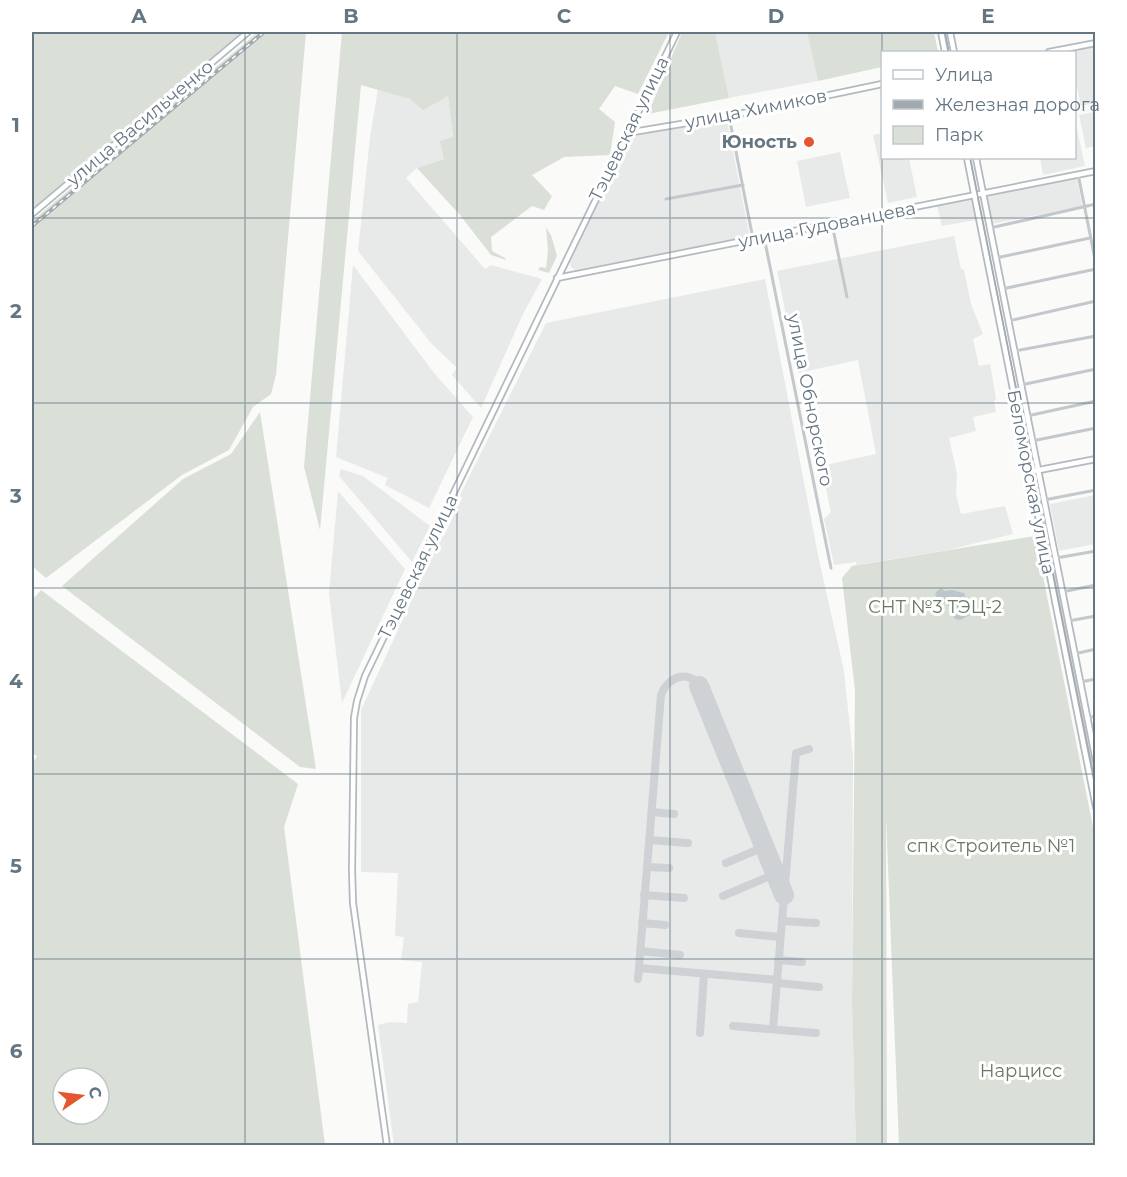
<svg xmlns="http://www.w3.org/2000/svg" width="1127" height="1177" font-family="Montserrat,sans-serif">
<rect width="100%" height="100%" fill="#fafaf8"/>
<path fill="#e8e9e9" d="M715,32H807L818,81L729,98Z
M1095,47V103L1081,106L1075,78L1074,52H1072Z
M378,89L411,99L448,96L453,138L444,159L417,168L406,178L485,269L491,265L542,279L522,316L481,408L452,375L457,368L431,343L358,251L370,137Z
M1095,112V146L1086,148L1079,115Z
M727,121L750,238L575,270L571,267L570,262L630,136Z
M1075,129H1077L1085,166L1043,175L1040,158H1074Z
M882,133V158H909L917,197L888,203L873,135Z
M840,152L850,198L806,207L797,161Z
M1077,178L1082,206L992,224L987,195Z
M972,199L976,220L942,226L937,206Z
M954,236L961,269L964,270L971,304L983,334L973,339L979,366L990,364L996,399L994,401L996,412L973,417L976,431L949,438L957,474L956,494L961,514L1005,506L1013,534L948,550L856,565V562L834,565L824,519L831,512L821,466L876,454L858,360L798,373L777,271Z
M353,265L434,373L473,417L429,508L385,485L388,478L336,457Z
M765,279L818,555L844,671L853,757L852,1003L856,1145H394L378,1025L389,1022L407,1023L408,1004L418,1002L422,962L401,960L404,937L395,936L398,873L361,872V710L439,541L445,534L462,498L460,495L546,323Z
M341,469L363,476L430,526L412,562L339,476Z
M338,491L405,569L342,703L329,593Z
M1095,495V544L1059,551L1050,504Z"/>
<path fill="#dadfd7" fill-rule="evenodd" d="M32,32H242L128,131L32,210Z
M258,32H306L276,375L271,394L253,407L229,450L182,475L46,578L32,566V221Z
M342,32H669L638,94L615,86L599,109L615,122L610,155L564,157L532,175L552,196L544,210L532,206L491,237L492,251L505,258L506,260L491,255L460,215L417,168L444,159L440,141L453,137L448,96L423,110L410,99L361,85L320,530L304,467Z
M682,32H715L729,98L648,114Z
M807,32H934L938,52H882V67L818,81Z
M546,228L551,235L557,256L549,273L538,270L540,267L546,268L548,250Z
M260,412L316,769L300,767L62,586L183,479L231,454Z
M1037,472L1095,767V777L1091,778L1031,473Z
M1035,536L1095,837V1145H899L886,815L887,1145H856L852,1003L855,691L842,578L852,566Z
M41,590L298,784L284,827L325,1145H32V765L37,756L32,753V600ZM63,1078H99V1114H63Z"/>
<path fill="#bbc7cb" d="M942,588L944,591L952,590L964,593L969,605L970,615L960,620L955,619C951,610 950,601 938,602L935,594L937,591Z"/>
<g fill="none" stroke-linecap="round" stroke-linejoin="round">
<path stroke="#ced2d4" stroke-width="8" d="M652,812L674,814
M649,840L688,843
M726,863L764,847
M647,867L669,868
M644,895L684,898
M723,896L775,874
M782,921L816,923
M642,923L665,925
M739,933L780,937
M640,951L680,955
M778,960L802,962
M639,968L778,980
M638,979L661,695C667,678 688,668 699,686
M778,983L819,987
M733,1026L816,1033
M773,1029L796,753L809,749
M700,1033L704,974"/>
<path stroke="#ced2d4" stroke-width="20" d="M699,686L784,895"/>
<defs>
<path id="secondary" d="M941,32L945,52
M950,32L954,52
M1049,52L1096,43
M629,130L633,132L729,116L882,84
M967,158L1096,807
M976,158L1096,761
M32,214L248,32
M557,278L1096,171
M1029,472L1096,459
M387,1146L353,903L352,870L354,718L357,701L365,676L677,32"/>
</defs>
<use href="#secondary" stroke="#b3babf" stroke-width="8"/>
<path stroke="#c3c8cc" stroke-width="3" d="M729,116L753,239
M1078,174L1096,264
M666,199L743,185
M832,224L847,297
M990,228L1096,204
M764,237L831,568
M996,258L1090,238
M1002,289L1096,269
M1008,321L1096,301
M1015,351L1096,336
M1021,385L1096,369
M1027,416L1096,401
M1032,441L1096,428
M1044,500L1096,490
M1056,558L1096,551
M1062,592L1096,585
M1068,621L1096,616
M1074,654L1096,649
M1080,682L1096,679
M1087,718L1096,716"/>
<use href="#secondary" stroke="#fff" stroke-width="4.5"/>
<path stroke="#a2aab0" stroke-width="1.5" d="M945,32L949,52
M970,158L1096,788"/>
<defs>
<path id="rail" d="M32,226L264,32"/>
</defs>
<use href="#rail" stroke="#a2aab0" stroke-width="4"/>
<use href="#rail" stroke="#fff" stroke-width="1.5" stroke-dasharray="4.5" stroke-linecap="butt"/>
</g>
<path fill="none" stroke="#657683" stroke-width="1.5" stroke-opacity="0.55" d="M245,32V1146M457,32V1146M670,32V1146M882,32V1146M32,218H1096M32,403H1096M32,588H1096M32,774H1096M32,959H1096"/>
<circle fill="#e4572e" stroke="#fff" stroke-width="2" cx="809" cy="142" r="6"/>
<g text-anchor="middle" stroke-width="6" stroke-linejoin="round" paint-order="stroke">
<g font-size="18" fill="#657683" stroke="#fff">
<text transform="translate(756 109) rotate(-11)" y="6">улица Химиков</text>
<text transform="translate(140 123) rotate(-40)" y="6">улица Васильченко</text>
<text transform="translate(629 129) rotate(-64)" y="6">Тэцевская улица</text>
<text transform="translate(827 225) rotate(-11)" y="6">улица Гудованцева</text>
<text transform="translate(810 400) rotate(79)" y="6">улица Обнорского</text>
<text transform="translate(1031 482) rotate(79)" y="6">Беломорская улица</text>
<text transform="translate(418 567) rotate(-64)" y="6">Тэцевская улица</text>
</g>
<g font-size="18" font-weight="bold" fill="#657683" stroke="#fff" text-anchor="end">
<text x="797" y="148">Юность</text>
</g>
<g font-size="18" fill="#687a64" stroke="#fff">
<text x="935" y="613">СНТ №3 ТЭЦ-2</text>
<text x="991" y="852">спк Строитель №1</text>
<text x="1021" y="1077">Нарцисс</text>
</g>
</g>
<rect width="1127" height="1177" fill="none" stroke="#ffffff" stroke-width="66"/>
<rect x="881" y="51" width="195" height="108" fill="#ffffff" stroke="#c1c8cd" stroke-width="1.5"/>
<rect x="893" y="70" width="30" height="9" fill="#ffffff" stroke="#c1c8cd" stroke-width="1.5"/>
<text x="935" y="81" font-size="18" fill="#657683">Улица</text>
<rect x="893" y="100" width="30" height="9" fill="#a2aab0" stroke="#c1c8cd" stroke-width="1.5"/>
<text x="935" y="111" font-size="18" fill="#657683">Железная дорога</text>
<rect x="893" y="126" width="30" height="18" fill="#dadfd7" stroke="#c1c8cd" stroke-width="1.5"/>
<text x="935" y="141" font-size="18" fill="#657683">Парк</text>
<g transform="translate(81 1096) rotate(76)"><circle r="28" fill="#ffffff" stroke="#c1c8cd" stroke-width="1.5"/>
<path d="M0-4.5L10 22L0 15L-10 22Z" fill="#e4572e"/>
<text y="-9" font-size="16" font-weight="bold" text-anchor="middle" fill="#657683">С</text>
</g>
<rect x="33" y="33" width="1061" height="1111" fill="none" stroke="#657683" stroke-width="2"/>
<g font-size="20" text-anchor="middle" font-weight="bold" fill="#657683">
<text x="139" y="23">A</text>
<text x="351" y="23">B</text>
<text x="564" y="23">C</text>
<text x="776" y="23">D</text>
<text x="988" y="23">E</text>
<text x="16" y="132">1</text>
<text x="16" y="318">2</text>
<text x="16" y="503">3</text>
<text x="16" y="688">4</text>
<text x="16" y="873">5</text>
<text x="16" y="1058">6</text>
</g>
</svg>
